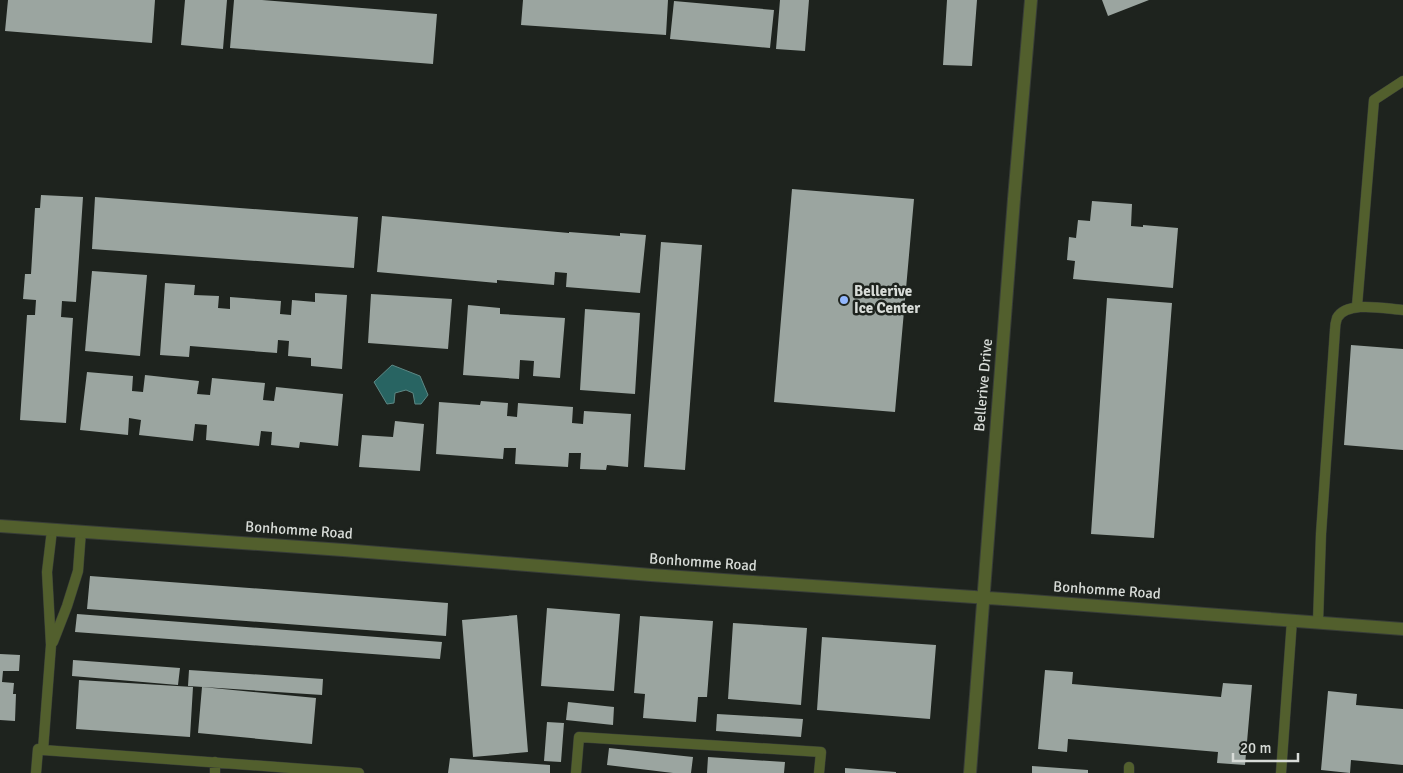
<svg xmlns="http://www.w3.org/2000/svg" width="1403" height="773" font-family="Signika,sans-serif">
<rect width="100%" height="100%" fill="#1e231e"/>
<path fill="#286462" stroke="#5d8885" d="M392,365L420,376L428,395L421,404H415L413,393L406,390L395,393L394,403L387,404L374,382Z"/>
<path fill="#9ba5a0" d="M8,0H155L152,43L5,31Z
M185,0H227L223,49L181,45Z
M234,0H262L437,14L433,64L230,48Z
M523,0H668L666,35L521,25Z
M780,0H809L805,51L776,49Z
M947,0H977L972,66L943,65Z
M1102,0H1149L1108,16Z
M674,1L774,10L770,48L670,39Z
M792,189L914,199L895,412L774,402Z
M41,195L83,197L76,302L62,301L61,317L73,318L66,423L20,420L27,315H35L36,300L23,299L25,274H31L35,208H40Z
M95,197L358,217L354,268L92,249Z
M1092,201L1132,204L1131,226L1143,227V225L1178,228L1173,288L1073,279L1075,261L1067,260L1069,237L1076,238L1078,220L1090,221Z
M382,216L569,233V232L620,236V233L646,235L640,293L566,287L567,273L555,272L554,285L497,280V283L377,272Z
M661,242L702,245L685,470L644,467Z
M92,271L147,275L140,356L85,351Z
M165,283L195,285L194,295L219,296L218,308L230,309V297L281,301L280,314L291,315L292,300L315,302V293L347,295L342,369L311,366V358L288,356L289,341L278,340L277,353L190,346L189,357L160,355Z
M371,294L452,299L448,349L368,343Z
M1107,298L1172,303L1154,538L1091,534Z
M468,305L500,308V314L565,318L560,378L533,376L534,361L520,360L519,379L463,375Z
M585,309L640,313L635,394L580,390Z
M1351,345L1403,349V450L1344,445Z
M87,372L133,376L132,391L143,392L145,375L199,381L197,394L210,395L212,378L265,383L263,400L274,401L276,387L343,394L338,446L300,442L299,448L271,445L272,432L261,431L259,446L206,440L207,425L195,424L193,441L139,435L141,420L129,418L128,435L80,430Z
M481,401L508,403L507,416L517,417L518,403L573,407L572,423L583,424L584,411L631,414L628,467L607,465L606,470L580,469L581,453H569L568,467L515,464L516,448H504L503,459L436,454L439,402L480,405Z
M395,421L424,424L420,471L359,467L362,435L393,437Z
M90,576L448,603L446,636L87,609Z
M547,608L620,614L614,691L541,686Z
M77,614L442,642L440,659L75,632Z
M517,615L528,752L473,757L462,620Z
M640,616L713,621L707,697H698L696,722L643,718L645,694L634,693Z
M733,623L807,628L801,705L728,699Z
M822,637L936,645L930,719L817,710Z
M0,654L20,655L19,671H3L2,682L14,683L13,694H16L15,721L0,720Z
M73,660L180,668L178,685L72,676Z
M189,670L323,679L322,695L188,686Z
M1045,670L1073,672L1072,684L1221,697L1223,683L1252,685L1245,765L1217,763L1218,752L1068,739L1067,752L1038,749Z
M79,680L193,687L190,737L76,729Z
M202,687L316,698L312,744L198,733Z
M1328,691L1357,694L1356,705L1403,709V765L1351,760L1350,773L1321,770Z
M568,702L614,707L613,725L566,720Z
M717,714L803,719L801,737L716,731Z
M547,722L564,723L561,762L544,761Z
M609,748L693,757L691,773H673L607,765Z
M708,757L785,762L784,773H707Z
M450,758L550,765V773H448Z
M1032,766L1088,770V773H1032Z
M845,768L896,772V773H845Z"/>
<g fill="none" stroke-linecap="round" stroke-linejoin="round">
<defs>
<path id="service" d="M1357,306L1374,100L1403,81
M1318,622L1321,534L1335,330C1335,326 1336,321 1337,318C1347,300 1386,309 1403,310
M53,642L67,606L78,571L81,531
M43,750L359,773
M36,773L38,749L43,750L51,645L47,572L52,530
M215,773V762
M576,773L579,737L821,752L819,773
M1129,773V767
M1281,773L1292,620"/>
<path id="minor" d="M0,526L343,550L651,575L1018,600L1403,629
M970,773L1014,199L1031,0"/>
</defs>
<use href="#service" stroke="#383d38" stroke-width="11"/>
<use href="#minor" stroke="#383d38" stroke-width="14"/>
<use href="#service" stroke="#525f2d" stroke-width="10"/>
<use href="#minor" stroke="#525f2d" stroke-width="12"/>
</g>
<circle fill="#93b7fd" stroke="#1e231e" stroke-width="2" cx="844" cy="300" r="5"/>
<g text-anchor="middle" stroke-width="5" stroke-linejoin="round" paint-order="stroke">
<g font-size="15" font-weight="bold" fill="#d8dcd8" stroke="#1e231e" text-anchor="start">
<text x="854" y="296">Bellerive<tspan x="854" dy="17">Ice Center</tspan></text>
</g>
<g font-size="15" fill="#d8dcd8" stroke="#1e231e">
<text transform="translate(983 385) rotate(-85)" y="5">Bellerive Drive</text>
<text transform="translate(299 530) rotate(4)" y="5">Bonhomme Road</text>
<text transform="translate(703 562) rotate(4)" y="5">Bonhomme Road</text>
<text transform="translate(1107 590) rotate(4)" y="5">Bonhomme Road</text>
</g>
</g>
<path d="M1233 753v8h65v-8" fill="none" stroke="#d8dcd8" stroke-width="2.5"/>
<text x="1240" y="753" font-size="15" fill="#d8dcd8" stroke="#1e231e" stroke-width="4" paint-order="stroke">20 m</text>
</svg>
